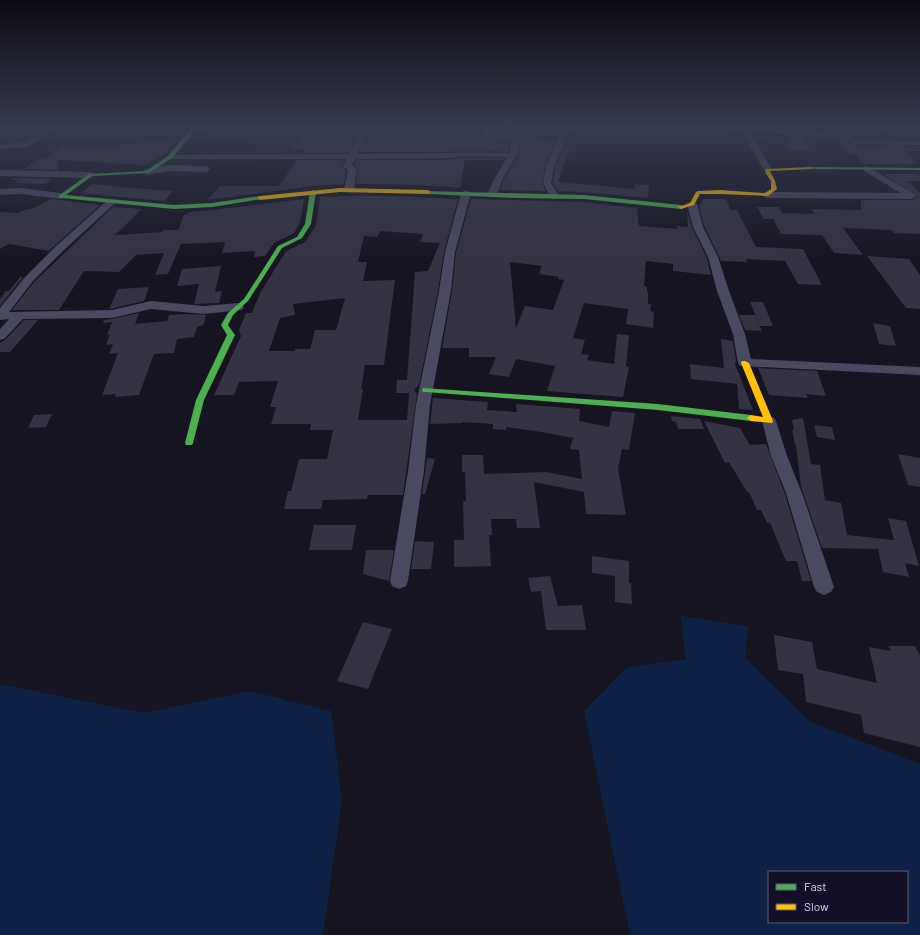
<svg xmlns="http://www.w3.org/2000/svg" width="920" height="935" font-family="Barlow,sans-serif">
<rect width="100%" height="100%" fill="#161421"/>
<path fill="#0d2144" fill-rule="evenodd" d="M681,616L748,626L745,658L809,721L920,764V935H630L584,711L626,668L686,659ZM769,872H907V922H769Z
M0,684L144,713L250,691L331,711L342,800L323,935H0Z"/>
<path fill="#343243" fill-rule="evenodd" d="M314,128H359L348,153H303L305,149H291L306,132L314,133Z
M370,128H385L382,133L420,134L425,133L427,128H448V130H455L452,137L510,141L509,151L359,152Z
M492,128L535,129L533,132L538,133L535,139L555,141L545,167L542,183L546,191L500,190L505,177L519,154L521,138L516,134L491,133Z
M881,128H910L919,136L920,140L857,139L854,137L893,139Z
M787,136L804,137L810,150H793L788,144Z
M837,139H845L854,146H920V151H905L917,164H863L854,154H850Z
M145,140L175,142L165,154L146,165L58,160V170L24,169L37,159L46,158L61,148L115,147L120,144L138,145Z
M564,146L570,147L558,182L635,189V184L649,185L648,198L584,192L558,191L553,183L555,167Z
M462,158H504L503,160H465L460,188H473L394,184H356L358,168L354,164L356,160H447Z
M297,160H345L342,167L346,171L344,184L313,186L207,200L220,186H279Z
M883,174H918L920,176V181H907L920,193V234L894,233L891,230L843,228L863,255L834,253L822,235L781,234L773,219H764L757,207H779L782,213L815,214L811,209L861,210V200H912L918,197Z
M14,178L52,179L45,184L15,183L18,180H11Z
M93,184L120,187L173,191L164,201L80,193Z
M340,196H394L458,199L444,252L438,291L419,385L414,390L417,394L403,495H368L367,499L323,500L321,509H284L288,491H291L299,459H327L333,430H310L311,424H271L276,407H270L278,381L239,382L234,395H214L241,336L239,330L246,313H252L260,293L286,251L305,242L316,225L320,197ZM380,231L423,234L420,242L440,243L428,271L415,272L407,380H397L396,393H409L407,420H358L363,389H361L365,365H384L395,280L363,281L367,262H358L364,236L377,237ZM345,298L336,330H315L310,349H295V351H269L280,318L295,315L293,304Z
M51,199L100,205L49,251L9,244L0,249V212L18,213L27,209H32Z
M304,199L300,223L293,234L274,243L265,256L254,257L255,251L222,253L225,242L181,244L168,274L155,275L164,253L136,255L119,272L84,271L59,310H12L34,282L113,207L142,209L115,235L162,232L164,230H178L184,215L187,214L188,212L212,210Z
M471,199L584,202L637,208L639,226L677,229V226L688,227L687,211L692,228L707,258L711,275L673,271V264L646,261L644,286L647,287V291L648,292V304H651L650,311L654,312L653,328L626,324L628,309L584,303L573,338L585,340L581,354L589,355L587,360L614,364L617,334L629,335L626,366L629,367L623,397L547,391L555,366L516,359L509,377L489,374L496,357H469V348H442L452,291L456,252ZM510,262L542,266L539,274L559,277L558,279L564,280L553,310L525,306L516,328Z
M703,199H726L731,210H737L756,247L803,249L822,285L798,284L785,261L746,259L747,262L721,261L704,226L699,206Z
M867,256L909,259L920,275V309L906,308Z
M221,266L215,292L222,291L219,303L194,304L199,284L177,286L182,269Z
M20,277H23L0,306V299L6,291H9Z
M149,287L144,301L109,309L118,289Z
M750,302H763L773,326H760Z
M139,313L135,324L167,321L169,315L186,314L206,315L204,324L201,326L197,327L194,337L177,339L174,353L154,354L139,395L115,397L116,394L102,395L118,353L109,354L113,344L106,345L110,334L107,335L112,322L103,323L104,320L112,319Z
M739,315H755L762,331L745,330Z
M24,320H38L10,352H0V343L5,340Z
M873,323L890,326L896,346L879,344Z
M721,339L733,341L736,360L735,364L753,410L739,409L737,384L691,379L690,364L724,368Z
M758,368L817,371L826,396L806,394L808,398L769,395Z
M433,398L488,402L487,410L517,412L516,404L580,409L579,421L609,427L612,411L635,413L629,450L622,449L618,468L626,515L586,514L584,492L534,482L540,528H517L516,519H491L492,535H489L491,566L454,567V540H464L463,501H466L465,472H462V455H483L484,474L546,472L582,479L579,450L570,449L573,438L541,432L506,427V430L493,429V424L462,422V423L430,424Z
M52,414L46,427L28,428L34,415Z
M671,416L700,419L704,429H678L676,422L672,421Z
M803,418L811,464L820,465L825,500L841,503L847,535L894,540L888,518L906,521L919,566L905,563L909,577L883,572L878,549L822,548L801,487L796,445H795L792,430H794L792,420Z
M704,421L740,428L750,445L766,444L785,494L811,581H802L797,561H786L770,523H767L761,510H757L749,492H747L729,462L725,463Z
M814,425L832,427L835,440L817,437Z
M898,454L920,458V487L908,485Z
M427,458L435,459L425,494H422Z
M314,525H356L352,550H309Z
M415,541L434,542L431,569H411Z
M366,550H394L389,581L363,574Z
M592,556L629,561V583H631L632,604L615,602V576L592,573Z
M550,576L558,606L582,605L586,630H546L541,591L531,592L528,578Z
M363,622L392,629L368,689L337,681Z
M774,635L812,642L817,669L877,683L869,647L891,651L888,646H915L920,655V747L864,733L861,715L806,702L803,674L778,670Z"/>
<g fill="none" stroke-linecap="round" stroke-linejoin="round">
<path fill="#4a4962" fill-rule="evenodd" d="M49,128H59L27,147L0,149V145L22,143Z
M361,128H369L357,154C408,154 459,152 510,153L512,140L482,138V128H490L489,134L516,136L520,138L518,153L504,176L497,194L492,197L487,194L496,176L507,157L462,156L447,158L355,159L352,165L357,168L354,190L349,193L344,190L348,170L343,167L347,159H170L166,157L170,155L349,154Z
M562,128H570L554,167L551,183L559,196L554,199L551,198L543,183L546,167Z
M726,128H765L848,134L856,140L920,141V145L854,144L846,138L750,132L772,170L768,173L764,170L742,131L730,130Z
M911,128H919L920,135Z
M168,165L206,166L210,169L206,172L168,171L147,175L143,172L144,170Z
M867,166L917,196L912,199L766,198L761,195L766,192L901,193L864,171L863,169L864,167Z
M0,170L91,172L95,175L91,178L0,176Z
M21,188L61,193L66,196L61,199L21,194L0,195V189Z
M466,190L471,193L455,252L451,291L430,405L424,471L408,581L406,586L399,589L392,586L390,581L408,471L416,405L439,291L445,252L461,193Z
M111,199L116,202L114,204L64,250L33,281L9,312L112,310L151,301L204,306L238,303L242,304L244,307L242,310L204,314L151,309L112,318L23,319L4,339L0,340V329L9,319L0,320V308L25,277L56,246L108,200Z
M692,201L697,204L703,227L718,257L729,291L745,334L751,359L920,367V375L740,366L738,363L733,334L717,291L708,257L693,227L687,204Z
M769,416L774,418L776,421L787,456L802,493L834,587L831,592L824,595L817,592L814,587L786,493L771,456L762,421L764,418Z"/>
<path fill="#4caf50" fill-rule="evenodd" d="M197,128H203L193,133L172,158L149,173L92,176L66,195L174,205L212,203L260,196L263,198L262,199L212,207L174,209L61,198L58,196L89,174L146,171L168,156L189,131Z
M810,167L920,168V170L808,169V168Z
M313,190L316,192L311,224L302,238L282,248L248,301L233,315L228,325L235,335L204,400L193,443L192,445H186L185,443L196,400L227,335L221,325L228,313L244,299L278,246L297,237L305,224L310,192Z
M426,191L584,195L681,205L684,207L681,209L584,199L516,198L428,194L425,192Z
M423,388L658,404L751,415L755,418L751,421L658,410L426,392H423L422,390Z"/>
<path fill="#ffc107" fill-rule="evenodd" d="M810,167L812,168V169L770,171L775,181L777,189L768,196L720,194H700L694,205L681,209L678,207L690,203L696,192L698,191L720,190L765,193L771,189V181L765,172L766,169Z
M340,188L428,190L431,192L428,194L340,192L260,200L257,198L260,196Z
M742,361H745L749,363L773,421L772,423L751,421L747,418L751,415L763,417L741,363Z"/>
</g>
<linearGradient id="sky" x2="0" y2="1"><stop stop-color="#0c0b12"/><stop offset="0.49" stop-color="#363a4e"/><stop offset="1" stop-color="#363a4e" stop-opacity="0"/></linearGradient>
<rect width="920" height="259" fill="url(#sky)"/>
<rect x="768" y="871" width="140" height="52" fill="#130f26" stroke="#625e7d"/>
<rect x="776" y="884" width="20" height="6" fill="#4caf50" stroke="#625e7d"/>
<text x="804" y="891" font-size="12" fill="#d9d4ff">Fast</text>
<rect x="776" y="904" width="20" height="6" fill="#ffc107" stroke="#625e7d"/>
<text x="804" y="911" font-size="12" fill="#d9d4ff">Slow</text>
</svg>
